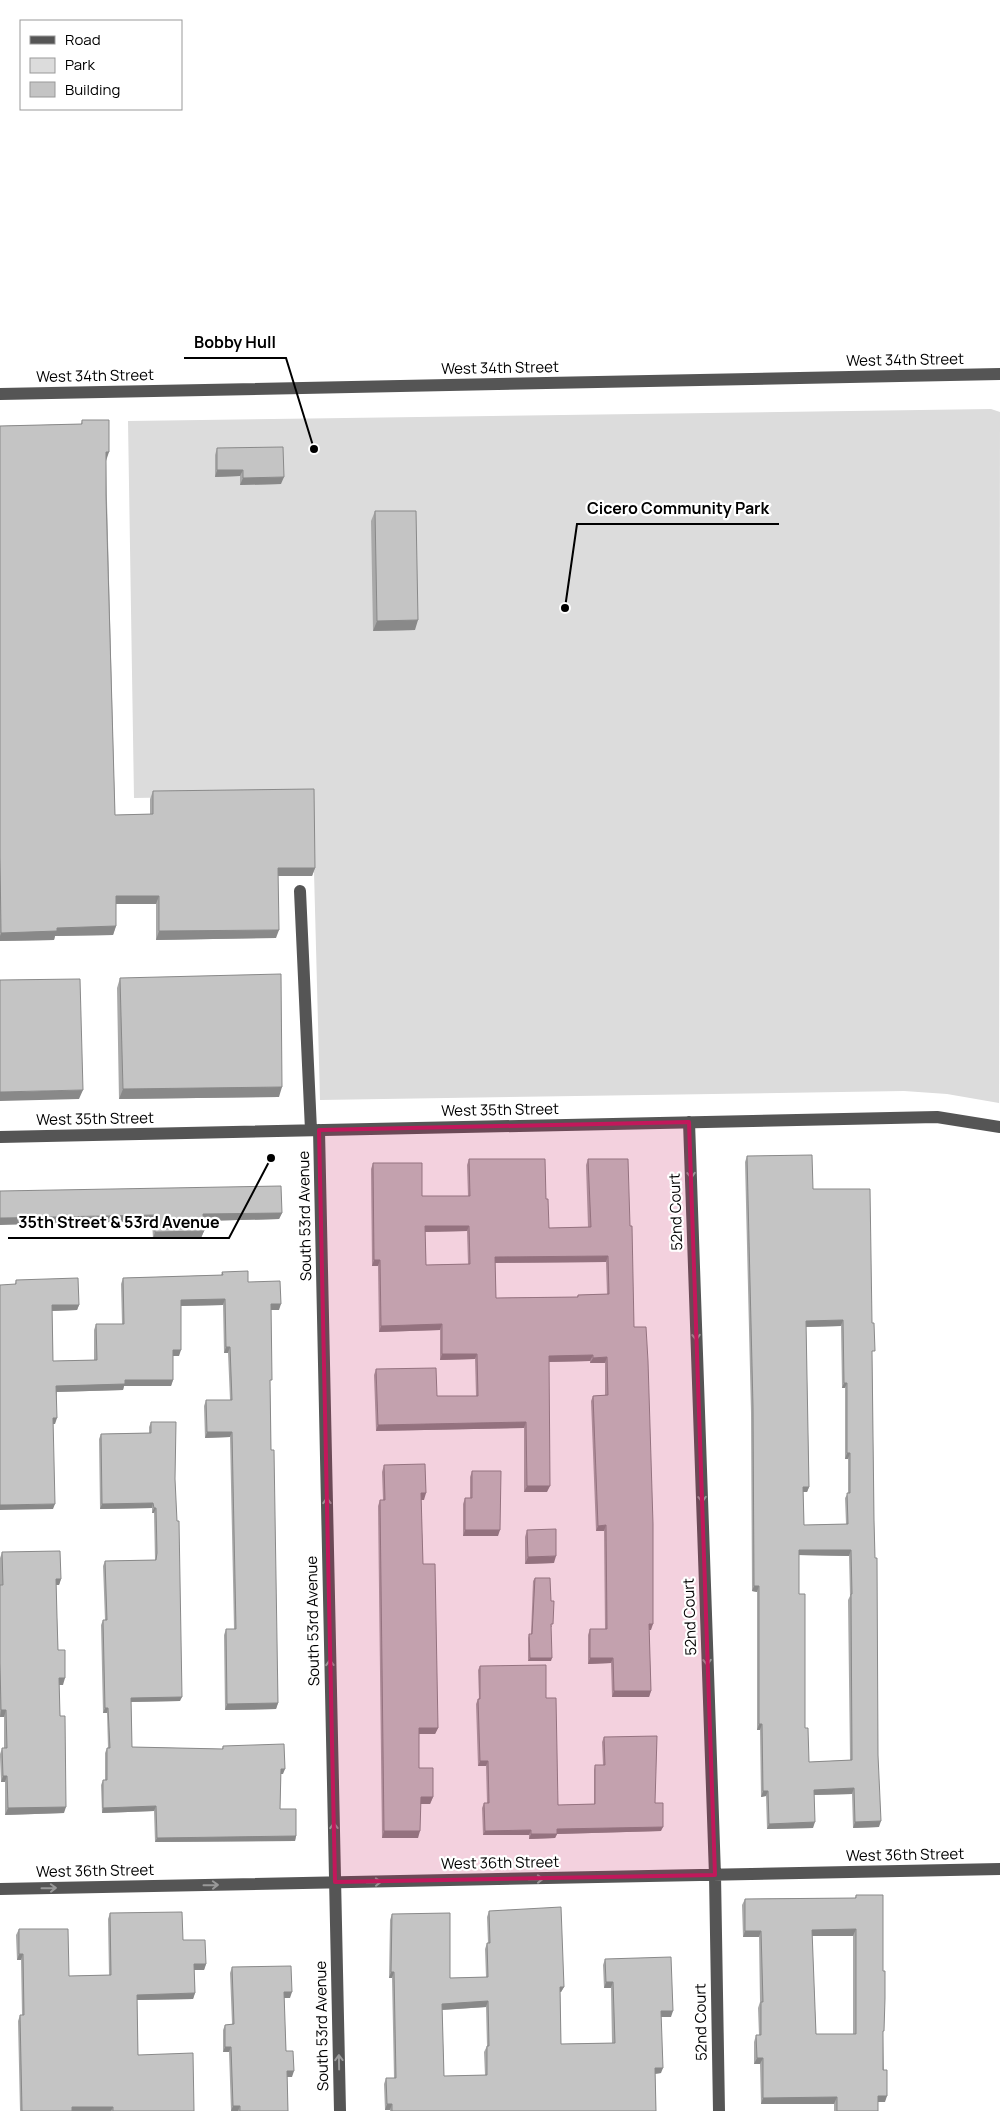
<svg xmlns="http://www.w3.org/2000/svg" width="1000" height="2111" font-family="Manrope,sans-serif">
<rect width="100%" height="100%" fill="#fff"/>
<path fill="#dcdcdc" d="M991,409L1000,412L999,1103L947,1094L904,1091L320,1100L312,795L134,798L128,421Z"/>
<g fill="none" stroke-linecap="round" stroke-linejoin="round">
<path stroke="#555" stroke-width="12" d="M0,394L1000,374
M300,891L311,1130
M689,1122L715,1875L719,2111
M319,1130L340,2111
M0,1137L937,1117L1000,1127
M0,1889L1000,1869"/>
</g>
<path fill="#a9a9a9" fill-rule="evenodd" d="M82,420L106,461L115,815L150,814V799L153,791L315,868L312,876H278L276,938L156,940V904H116V926L113,935L55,936L54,940L0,941V426L81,424Z
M217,448L281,484L240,485V476L215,477V455Z
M375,511L415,630L373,631L371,521Z
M120,978L279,1097L119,1099L117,988Z
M747,1156L813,1189L872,1356L874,1520L879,1827L853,1828L852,1794L814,1795L813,1828L767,1829L766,1796L761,1797L760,1730H757V1592L752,1591L751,1413L745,1162ZM841,1326L842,1388H845V1459H848V1493L845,1498L846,1524L804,1525L803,1492H807L809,1487L806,1327ZM799,1555L849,1556L850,1596L848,1600L850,1760L809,1762L805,1728L799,1594Z
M469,1159L546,1199L549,1228L588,1227L586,1165L588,1159L630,1226L634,1327L651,1630H649L651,1691L649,1697H612L611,1663L588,1664V1635L590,1629H605L604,1531H596L591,1401L593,1396L605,1395V1363H590V1361L549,1362L547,1492H524V1428L376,1431L374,1375L376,1369L437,1396H476L475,1359L440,1360V1330L379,1332L378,1266H372L371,1169L373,1163L422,1196H468L467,1165ZM467,1231L468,1264L426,1265L425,1232ZM606,1262L607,1294L578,1295L577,1297L496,1298L495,1263Z
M0,1191L282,1213L279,1219L203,1221L204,1231L201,1238L153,1239L152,1221Z
M222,1272L248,1282L279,1310H271L270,1386L271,1450L278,1703L276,1709L225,1710L224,1635L226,1629H234L230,1437L205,1438L204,1406L206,1400H230L228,1353H224L223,1305L181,1306L179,1356H173V1380L171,1386H124L123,1390L57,1392L55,1424H53V1509L15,1284L16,1280L79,1305L77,1310L52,1311L53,1361L94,1360V1330L96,1324H122L121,1284L123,1278L221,1275Z
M151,1422L175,1479L180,1701L131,1702L132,1747L222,1749L223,1746L283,1774H281L280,1809L296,1836L295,1841L155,1842L154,1811L102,1813L101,1785L103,1780H105V1753L107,1748H108L107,1713H103L101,1625L103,1620H105L103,1566L105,1561L155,1560L154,1513H152V1508L100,1509L99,1439L101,1434L149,1433V1427Z
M384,1465L424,1500H421L423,1564L438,1728L435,1734H419V1768L433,1797L430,1804H420L418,1838H382L378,1506L380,1500H383L382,1472Z
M472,1471L498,1536H463V1504L465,1498H470V1477Z
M527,1530L554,1563L525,1564V1537Z
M2,1552L61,1579L59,1585H56L58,1650L63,1685H59L64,1813L5,1815V1782H1L0,1757V1754L2,1748H4V1717H0V1558Z
M535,1578L552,1627H551V1661H528V1638L529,1634H531L533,1581Z
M480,1666L546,1698L558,1805L594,1804V1770L595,1765H603L602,1742L604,1737L655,1803L661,1831L557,1834L555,1838L529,1839V1835H483L482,1808L484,1803H487L486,1766H478L476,1704L478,1699H479L478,1670Z
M856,1895L883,2035L885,2102H878V2111H834V2104H761L760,2064H754V2042L756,2035H759L758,2008L760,2002L759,1937H743L742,1905L745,1899L855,1898ZM812,1936H853V2034H816Z
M489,1911L564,1987L561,1992H560L561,2044L612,2043L611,1988H604L603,1965L605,1959L671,2017H661V2073L655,2074L656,2111H390V2110H385L384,2084L386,2078H394L392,1978H389L390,1920L392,1914L450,1978L486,1977L485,1949L487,1943H488L487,1917ZM486,2007L487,2046L484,2052L485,2075L444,2076L442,2010Z
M110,1913L183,1940L206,1964L204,1970H194L195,1993L193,1999L137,2000L138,2055L194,2111H20L18,2021L20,2015H22L21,1960H17L16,1935L19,1929L69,1976L109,1975L108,1919Z
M232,1967L290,1998H284L286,2051L292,2077H287L288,2111H231L229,2052H223V2030L225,2025L232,2024L230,1973Z"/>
<path fill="#898989" d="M106,452H109L106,461Z
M217,470H243L240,476L215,477Z
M284,477L281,484L240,485L243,478Z
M418,620L415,630L373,631L377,621Z
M278,868H315L312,876H275Z
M116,896H159L156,904H113Z
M116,926L113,935L55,936L54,940L0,941V936L1,933L57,928Z
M279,930L276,938L156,940L159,931Z
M282,1087L279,1097L119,1099L123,1089Z
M83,1090L79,1099L0,1101V1092Z
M282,1213L279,1219L201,1221L203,1214Z
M155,1215L152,1221L0,1225V1218Z
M425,1226H469L467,1231L423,1232Z
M204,1231L201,1238L153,1239L155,1232Z
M608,1256L606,1262L493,1263L495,1257Z
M374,1260H380L378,1266H372Z
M225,1299L223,1305L179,1306L181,1300Z
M271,1304H281L279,1310H269Z
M52,1305H79L77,1310L50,1311Z
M843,1320L841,1326L803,1327L806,1321Z
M442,1324L440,1330L379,1332L381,1326Z
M226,1347H230L228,1353H224Z
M173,1350H181L179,1356H171Z
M442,1354H477L475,1359L440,1360Z
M593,1355L590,1361L547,1362L549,1356Z
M607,1357L605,1363H590L593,1358Z
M125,1380H173L171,1386H124L123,1390L54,1392L56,1386Z
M844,1383H847L845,1388H842Z
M53,1418H57L55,1424H51Z
M526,1422L524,1428L376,1431L378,1425Z
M207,1432H232L230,1437L205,1438Z
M847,1453H850L848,1459H845Z
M527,1486H550L547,1492H524Z
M803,1487H809L807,1492H801Z
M421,1493H426L424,1500H419Z
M153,1503L152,1508L100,1509L102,1504Z
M55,1504L53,1509L0,1510V1505Z
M154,1508H156L154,1513H152Z
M606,1525L604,1531H596L598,1526Z
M465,1530H500L498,1536H463Z
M799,1550H851L849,1556L797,1555Z
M556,1556L554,1563L525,1564L528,1557Z
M56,1579H61L59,1585H54Z
M754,1586H759L757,1592L752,1591Z
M649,1624H653L651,1630H647Z
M530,1658H552L551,1661H528Z
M590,1658H613L611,1663L588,1664Z
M59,1678H65L63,1685H57Z
M614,1691H651L649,1697H612Z
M182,1697L180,1701L129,1702L131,1698Z
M278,1703L276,1709L225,1710L227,1704Z
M105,1708H108L107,1713H103Z
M1,1710H6L4,1717H0Z
M759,1724H762L760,1730H757Z
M419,1728H438L435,1734H416Z
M480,1761H488L486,1766H478Z
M281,1769H285L283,1774H279Z
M3,1776H7L5,1782H1Z
M854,1788L852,1794L812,1795L814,1790Z
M763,1791H768L766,1796L761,1797Z
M421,1797H433L430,1804H418Z
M156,1806L154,1811L102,1813L103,1808Z
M66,1807L64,1813L5,1815L8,1808Z
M881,1821L879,1827L853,1828L855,1822Z
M815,1822L813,1828L767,1829L769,1824Z
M663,1827L661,1831L557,1834L555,1838L529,1839L531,1834L557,1829Z
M531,1830L529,1835H483L485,1831Z
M384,1831H420L418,1838H382Z
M296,1836L295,1841L155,1842L157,1838Z
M856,1929L853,1936H809L812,1930Z
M745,1931H761L759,1937H743Z
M19,1954H23L21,1960H17Z
M194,1964H206L204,1970H192Z
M391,1972H394L392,1978H389Z
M606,1982H613L611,1988H604Z
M560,1987H564L561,1992H558Z
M284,1992H292L290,1998H282Z
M195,1993L193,1999L135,2000L137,1995Z
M488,2001L486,2007L440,2010L442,2004Z
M661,2011H673L671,2017H659Z
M225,2047H231L229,2052H223Z
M757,2058H763L760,2064H754Z
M655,2068H663L661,2073L653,2074Z
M287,2071H294L292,2077H285Z
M878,2096H887L885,2102H876Z
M837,2097L834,2104H761L763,2098Z
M387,2104H392L390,2110H385Z
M233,2106H240L238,2111H231Z
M72,2107H113L111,2111H71Z"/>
<path fill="#c4c4c4" stroke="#898989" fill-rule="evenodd" d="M82,420H109V452H106V495L115,815L153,814V791L314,789L315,868H278L279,930L159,931V896H116V926L57,928V931L1,933L0,858V426L82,424Z
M283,447L284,477L243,478V470H217V448Z
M375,511H416L418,620L377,621Z
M281,974L282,1087L123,1089L120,978Z
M80,979L83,1090L0,1092V980Z
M812,1155L813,1189H870L872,1323H874L875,1351H872L874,1520L875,1558H877L878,1755L881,1821L855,1822L854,1788L814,1790L815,1822L769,1824L768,1791H763L762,1724H759V1586H754L753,1407L747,1156ZM843,1320L844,1383H847V1453H850V1493H847L848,1524L804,1525L803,1487H809L806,1321ZM799,1550H851L852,1594H851L852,1760L809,1762L808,1728H805V1594H799Z
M469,1159H545L546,1199H548L549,1228L591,1227L588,1159H628L630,1226H632L634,1327H646L648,1361L653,1524V1624H649L651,1691H614L613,1658H590V1629H607L606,1525L598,1526L593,1396L608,1395L607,1357L593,1358V1355L549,1356L550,1486H527L526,1422L378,1425L376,1369L436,1368L437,1396H478L477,1354H442V1324L381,1326L380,1260H374L373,1163H422V1196H470ZM425,1226H469L470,1264L426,1265ZM608,1256L609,1294L578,1295V1297L496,1298L495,1257Z
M281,1186L282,1213L203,1214L204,1231L155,1232V1215L0,1218V1191Z
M248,1271V1282L280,1281L281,1304H271L272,1380H270L271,1450H274L278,1703L227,1704L226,1629H236L232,1432H207L206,1400H232L230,1347H226L225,1299L181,1300V1350H173V1380H125V1384L56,1386L57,1418H53L55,1504L0,1505V1285L16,1284V1280L78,1278L79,1305H52L53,1361L97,1360L96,1324H124L123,1278L223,1275L222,1272Z
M151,1422H176L175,1479L177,1521H179L182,1697L131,1698L132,1747L223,1749V1746L284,1744L285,1769H281L280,1809H296V1836L157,1838L156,1806L103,1808V1780H107V1748H110L108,1708H105L103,1620H107L105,1561L156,1560L157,1553L156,1508H154L153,1503L102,1504L101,1434L151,1433Z
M425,1464L426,1493H421L423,1564H435L438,1728H419V1768H433V1797H421L420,1831H384L380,1500H385L384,1465Z
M472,1471H501L500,1530H465V1498H472Z
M556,1529V1556L528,1557L527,1530Z
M60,1551L61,1579H56L57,1617L58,1650H65V1678H59L60,1716H65L66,1807L8,1808L7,1776H3L2,1748H7L6,1710H1L0,1664V1585H3L2,1552Z
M535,1578H550L551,1601H554L553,1624H551L552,1658H530L529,1634H532Z
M546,1665V1698H556L558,1805L595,1804V1765H605L604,1737L657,1736L655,1803H663V1827L557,1829V1834H531V1830L485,1831L484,1803H489L488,1761H480L478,1699H480V1666Z
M856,1895H883V1971H885V1998L884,2031H883V2070H887V2096H878V2111H837V2097L763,2098V2058H757L756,2035H761V2002H763L761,1931H745V1899L856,1898ZM856,1929V2034H816L812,1930Z
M561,1907L564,1987H560L561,2044L615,2043L613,1982H606L605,1959L671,1957L673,2011H661L663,2068H655L656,2111H392V2104H387L386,2078H396L394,1972H391L392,1914L450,1913V1978L488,1977L487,1943H490L489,1911ZM488,2001L489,2046H487V2075L444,2076L442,2004Z
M182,1912L183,1940H205L206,1964H194L195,1993L137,1995L138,2055L193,2053L194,2111H113V2107H72V2111H22L20,2015H24L23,1954H19V1929H68L69,1976L111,1975L110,1913Z
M291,1966L292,1992H284L286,2051H293L294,2071H287L288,2111H240V2106H233L231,2047H225V2025L234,2024L232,1967Z"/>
<defs><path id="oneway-shaft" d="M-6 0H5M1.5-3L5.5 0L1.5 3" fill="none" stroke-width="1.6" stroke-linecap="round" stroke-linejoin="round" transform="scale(1.25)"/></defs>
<g stroke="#999">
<use href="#oneway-shaft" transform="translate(691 1171) rotate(88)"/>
<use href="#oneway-shaft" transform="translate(696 1333) rotate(88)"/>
<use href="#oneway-shaft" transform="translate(702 1495) rotate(88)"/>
<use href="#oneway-shaft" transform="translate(327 1505) rotate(-91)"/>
<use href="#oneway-shaft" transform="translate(707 1658) rotate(88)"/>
<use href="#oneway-shaft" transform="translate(330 1667) rotate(-91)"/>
<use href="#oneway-shaft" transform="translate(334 1830) rotate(-91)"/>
<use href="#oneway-shaft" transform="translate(536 1879) rotate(-1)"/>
<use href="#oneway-shaft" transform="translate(374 1882) rotate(-1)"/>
<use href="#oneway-shaft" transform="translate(211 1885) rotate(-1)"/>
<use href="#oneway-shaft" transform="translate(49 1888) rotate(-1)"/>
<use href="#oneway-shaft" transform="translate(339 2062) rotate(-91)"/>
</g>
<path fill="#c2185b" fill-opacity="0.2" stroke="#c2185b" stroke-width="4" stroke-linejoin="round" d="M689,1122L715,1875L335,1882L319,1130Z"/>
<g text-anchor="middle" stroke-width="4.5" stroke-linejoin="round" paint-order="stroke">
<g font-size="15" fill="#000" stroke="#fff">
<text transform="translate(905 360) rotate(-1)" y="5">West 34th Street</text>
<text transform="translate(500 368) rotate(-1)" y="5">West 34th Street</text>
<text transform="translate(95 376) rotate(-1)" y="5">West 34th Street</text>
<text transform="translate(500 1110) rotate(-1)" y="5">West 35th Street</text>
<text transform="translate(95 1119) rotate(-1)" y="5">West 35th Street</text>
<text transform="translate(676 1212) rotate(-92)" y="5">52nd Court</text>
<text transform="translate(305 1216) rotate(-91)" y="5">South 53rd Avenue</text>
<text transform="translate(690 1617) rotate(-92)" y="5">52nd Court</text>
<text transform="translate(313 1621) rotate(-91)" y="5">South 53rd Avenue</text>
<text transform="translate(905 1855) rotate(-1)" y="5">West 36th Street</text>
<text transform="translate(500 1863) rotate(-1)" y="5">West 36th Street</text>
<text transform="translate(95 1871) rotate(-1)" y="5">West 36th Street</text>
<text transform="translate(701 2022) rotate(-91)" y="5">52nd Court</text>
<text transform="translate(322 2026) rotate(-91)" y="5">South 53rd Avenue</text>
</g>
</g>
<path fill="none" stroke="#000" stroke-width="2" d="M314 449L286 358H184M565 608L577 524H779M271 1158L229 1238H8"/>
<g fill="#000" stroke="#fff" stroke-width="2">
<circle cx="314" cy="449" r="5"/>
<circle cx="565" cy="608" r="5"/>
<circle cx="271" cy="1158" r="5"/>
</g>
<g font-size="16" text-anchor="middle" font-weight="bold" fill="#000" stroke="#fff" stroke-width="4.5" stroke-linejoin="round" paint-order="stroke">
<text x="235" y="348">Bobby Hull</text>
<text x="678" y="514">Cicero Community Park</text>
<text x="119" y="1228">35th Street &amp; 53rd Avenue</text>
</g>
<rect x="20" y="20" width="162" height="90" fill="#ffffff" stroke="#999999"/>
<rect x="30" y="36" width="25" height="8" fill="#555555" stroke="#999999"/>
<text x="65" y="45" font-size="15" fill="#000000">Road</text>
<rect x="30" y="58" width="25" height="15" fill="#dcdcdc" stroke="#999999"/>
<text x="65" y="70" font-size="15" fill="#000000">Park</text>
<rect x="30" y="82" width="25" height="15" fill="#c4c4c4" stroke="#999999"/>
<text x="65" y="95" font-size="15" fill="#000000">Building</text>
</svg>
